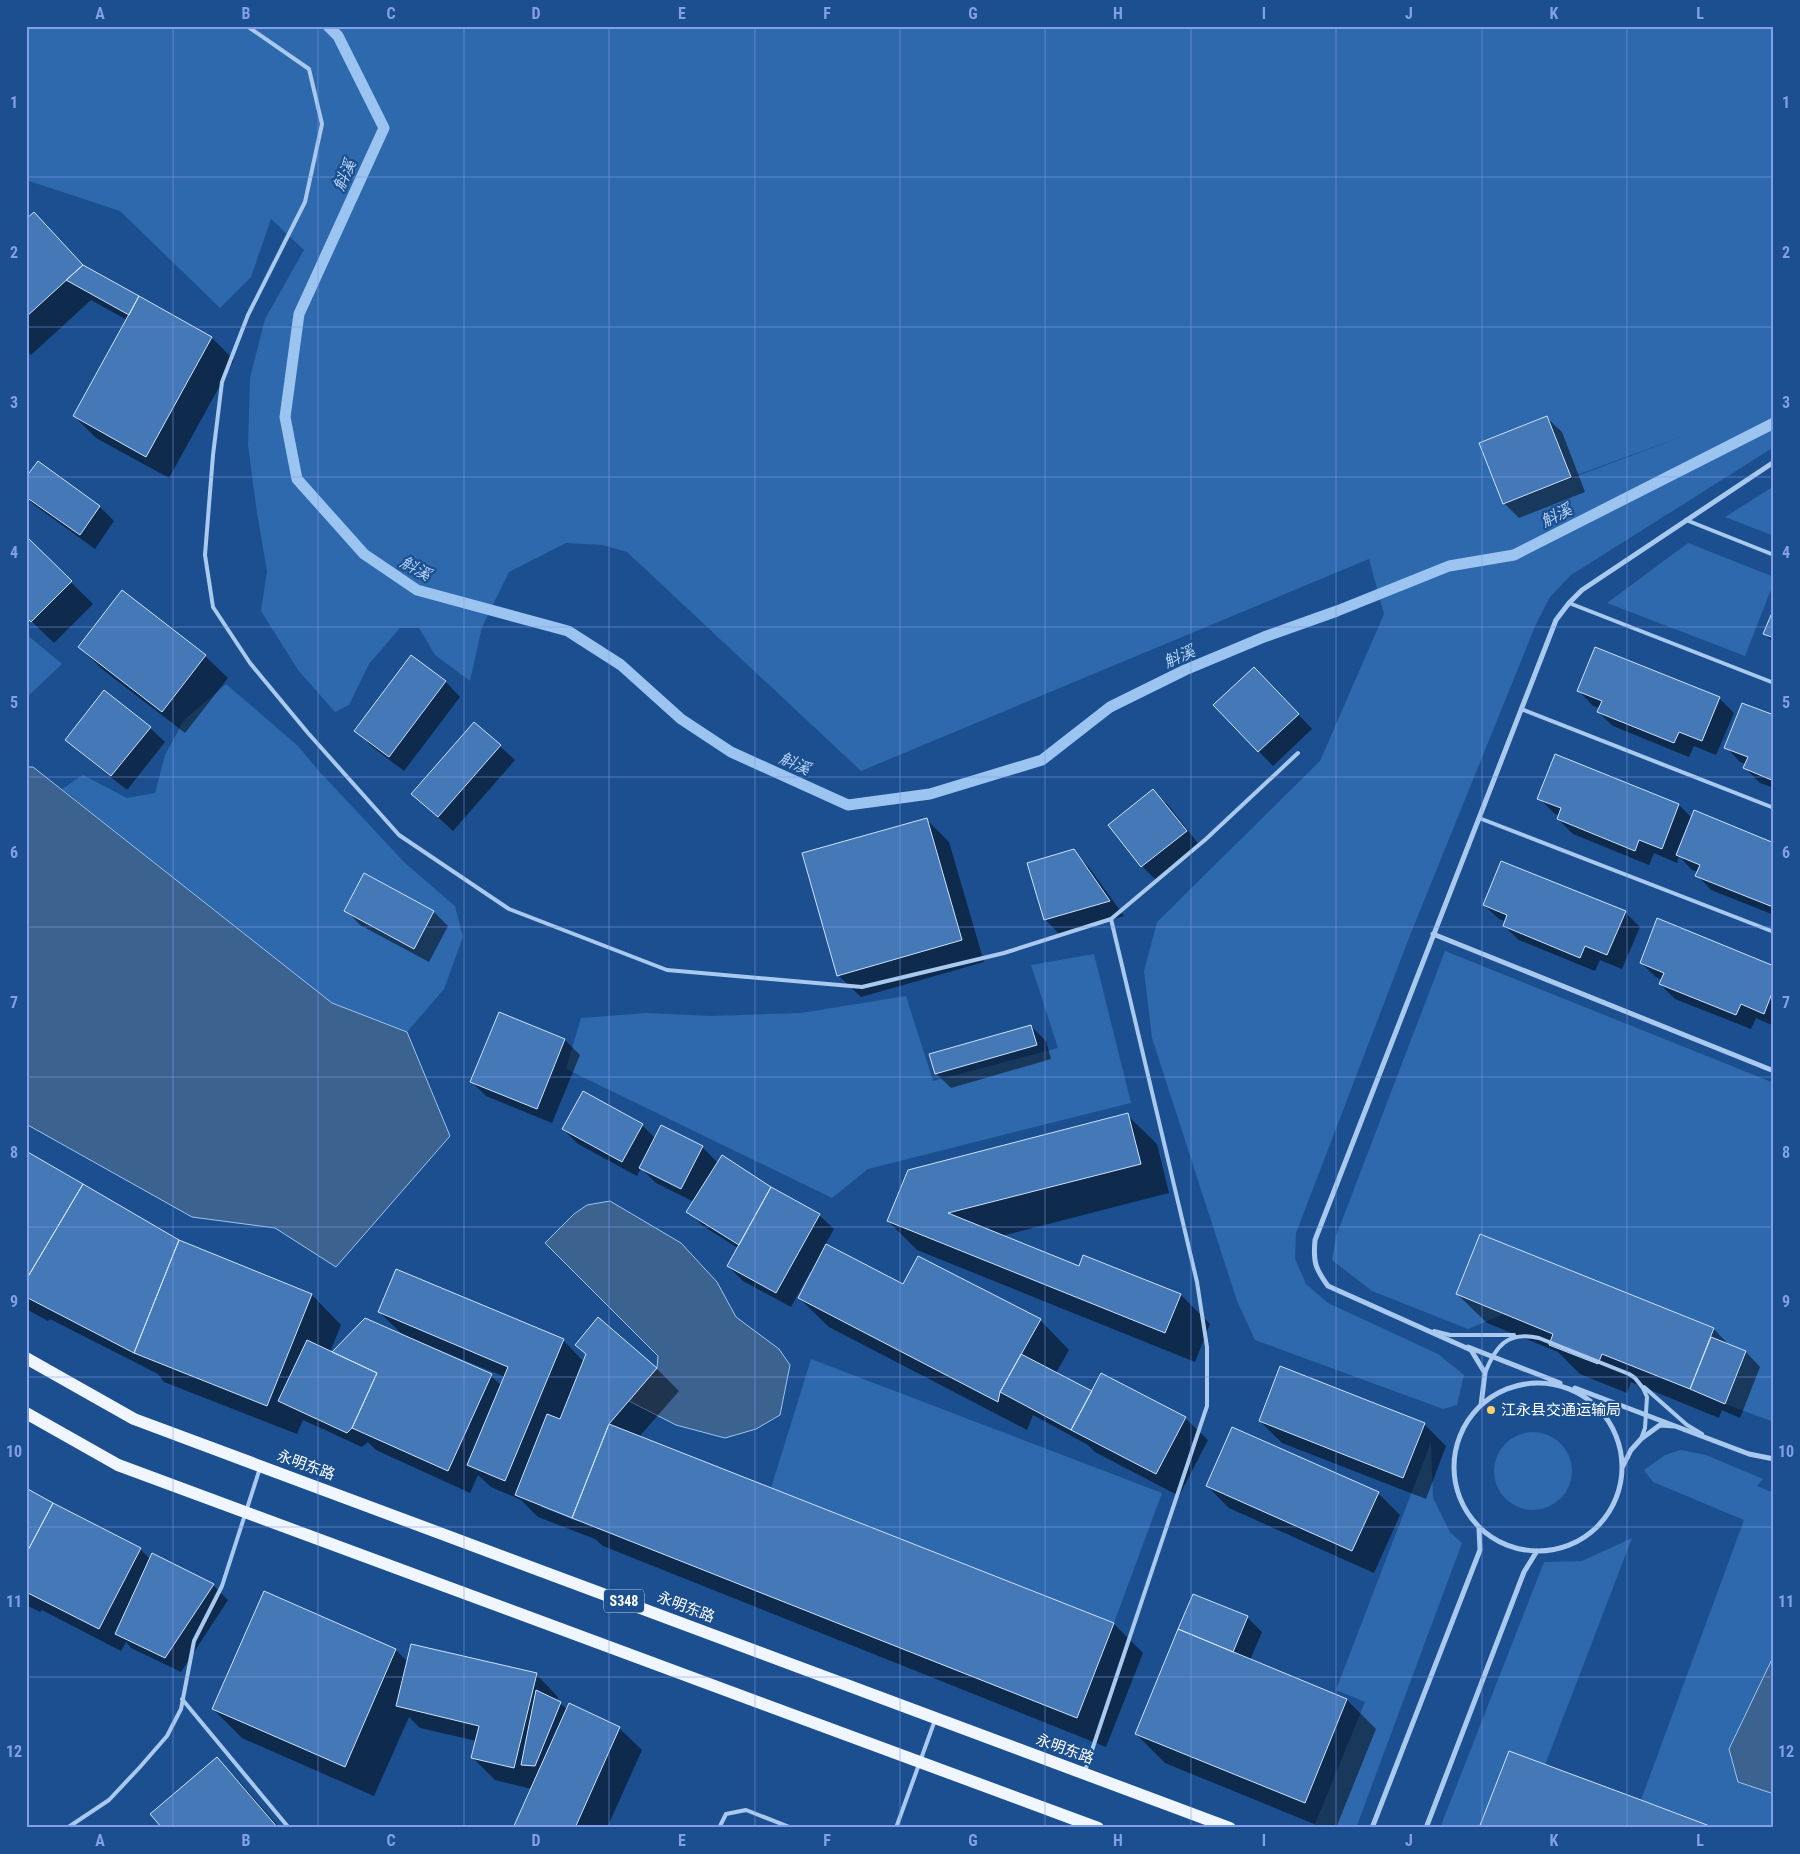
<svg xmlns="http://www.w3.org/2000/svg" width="1800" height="1854" font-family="'Roboto Condensed','Noto Sans SC',sans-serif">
<rect width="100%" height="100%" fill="#1b4f8f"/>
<path fill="#2e69ad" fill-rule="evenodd" d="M26,26H1774V447L1571,575L1550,597L1536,624L1409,938L1296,1233L1295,1259L1306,1284L1328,1303L1438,1354L1464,1375L1457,1405L1443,1409L1255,1340L1237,1301L1152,1038L1144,971L1157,922L1320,761L1384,614L1369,559L861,771L627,552L602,545L566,543L509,572L482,627L470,681L435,655L419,628H400L369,664L349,705L335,712L298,670L261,611L267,571L257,513L248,445L250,378L265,319L304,250L271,219L251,277L220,308L120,211L26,180ZM1547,416L1571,477L1689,434L1503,504L1479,443Z
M1774,486V536L1725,517Z
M1688,543L1774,577V582L1745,656L1607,603Z
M26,634L62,664L26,698Z
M226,684L298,746L318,770L405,863L455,906L463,937L444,989L407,1032L332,1003L62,789L83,775L127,798L155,793L165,755L184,720Z
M1445,951L1774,1083V1422L1725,1404L1746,1351L1711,1337L1714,1328L1480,1234L1456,1294L1504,1314L1468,1329L1372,1291L1332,1260L1336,1236Z
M1094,954L1131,1103L868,1169L832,1198L566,1069L581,1018L647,1013L711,1016L801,1013L906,996L933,1081L1058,1048L1031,965Z
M811,1359L1162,1493L1114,1623L771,1488Z
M1494 1471a39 39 0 1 1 78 0a39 39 0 1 1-78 0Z
M1431,1442L1433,1498L1450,1532L1462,1543L1356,1828H1325L1315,1824L1365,1702L1336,1690Z
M1681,1450L1706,1455L1763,1479L1757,1486L1774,1493V1828H1715L1641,1800L1744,1520L1653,1482L1644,1470L1665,1455Z
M1632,1538L1545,1765L1479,1828H1440L1544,1562L1582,1561Z"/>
<path fill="#3c6290" stroke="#9cc4f0" d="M26,767H33L332,1003L407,1032L450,1136L336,1267L275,1228L192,1217L26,1124Z
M610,1201L681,1243L717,1282L736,1317L779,1349L790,1365L780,1415L756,1429L725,1438L676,1425L629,1401L657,1368L658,1356L545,1243L574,1214L587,1205Z
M1774,1655V1791L1771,1793L1738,1782L1729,1749Z"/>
<path fill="#0007" fill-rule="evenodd" d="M26,221L56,236L86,268L212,338L234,360L169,478L96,438L74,416L127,320L91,300L31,355L26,350Z
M1547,418L1562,432L1585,492L1519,518L1504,503Z
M26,479L99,506L114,521L95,549L33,504L26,497Z
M26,538L93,604L54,643L26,616Z
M1774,611V643L1765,634Z
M79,647L205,656L228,678L185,733L102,669Z
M412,656L446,682L460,697L404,771L370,745L356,730Z
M1268,683L1312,729L1273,766L1214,705Z
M1579,691L1719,698L1734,713L1716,755L1694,746L1689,757L1613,726L1598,712L1600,708L1593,706Z
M1774,717V788L1760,783L1745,768L1746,764L1740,762L1726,747Z
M475,723L515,760L453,831L413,794Z
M150,728L165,742L127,790L82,754L67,740Z
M1556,756L1679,805L1692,818L1774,844V915L1711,890L1697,875L1698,872L1692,870L1679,856L1677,863L1654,853L1649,865L1573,834L1558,819L1559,816L1554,813L1539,798Z
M1153,791L1168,805L1200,846L1157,881L1142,866L1109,825Z
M926,819L949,842L984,962L861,997L838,975Z
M1073,851L1088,866L1124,916L1059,934L1045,919Z
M1484,905L1625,912L1640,927L1622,969L1600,960L1595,971L1519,940L1504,926L1506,922L1499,919Z
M346,910L434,912L448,926L429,962L360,925Z
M1641,963L1774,967V1026L1756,1018L1751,1029L1675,999L1660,984L1662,980L1656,977Z
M499,1013L565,1040L580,1055L552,1123L486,1096L471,1081Z
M1031,1026L1046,1041L1051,1059L951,1088L936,1073Z
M1127,1115L1157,1144L1169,1193L1001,1236L1079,1267L1084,1256L1181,1295L1210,1324L1195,1362L917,1250L888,1221Z
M642,1125L656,1139L702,1147L718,1163L770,1188L819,1215L834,1229L825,1245L903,1285L1040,1320L1069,1350L1056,1373L1091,1392L1185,1418L1208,1440L1179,1496L1095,1452L1088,1445L1033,1415L1027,1430L829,1327L799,1298L812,1273L810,1272L791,1307L743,1281L728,1266L738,1248L703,1226L688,1211L694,1202L656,1183L641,1168L637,1176L578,1144L563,1129Z
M1481,1235L1714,1329L1730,1346L1746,1352L1760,1367L1740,1418L1722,1410L1719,1418L1631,1382L1627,1393L1580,1374L1558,1352L1487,1323L1457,1294Z
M178,1242L312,1295L341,1325L330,1352L333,1353L405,1337L379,1312L563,1340L584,1362L587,1355L577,1345L598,1319L657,1369L679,1391L639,1437L1114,1624L1143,1653L1106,1747L603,1546L595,1539L538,1517L521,1500L491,1487L478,1475L470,1493L376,1450L368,1442L362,1447L303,1420L297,1434L164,1382L158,1374L50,1319L48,1321L26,1309V1283ZM427,1345L505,1377L502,1386L491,1376L427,1347ZM541,1504L578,1519L577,1521L541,1507Z
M1260,1421L1424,1424L1446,1446L1426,1499L1282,1443Z
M1207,1486L1378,1493L1400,1515L1374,1573L1229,1508Z
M26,1489L140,1549L150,1559L153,1555L213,1585L228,1600L181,1672L131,1648L126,1642L121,1651L42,1610L40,1612L26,1605Z
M265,1593L396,1650L408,1662L536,1674L558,1697L557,1701L567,1709L619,1728L642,1750L607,1828H514L532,1789L495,1780L473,1758L477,1741L420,1728L409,1717L374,1796L242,1738L213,1709Z
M1247,1617L1262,1632L1250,1660L1347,1700L1376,1729L1336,1828H1324L1165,1763L1136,1734Z
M217,1759L239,1781L280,1828H164Z"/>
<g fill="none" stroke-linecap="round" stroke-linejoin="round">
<path stroke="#9cc4f0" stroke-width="11" d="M328,26L338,36L384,128L299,314L285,417L297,479L364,554L417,590L568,631L621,665L681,719L731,752L848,805L930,794L1042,760L1110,707L1185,670L1264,637L1337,611L1449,566L1514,555L1774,423"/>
</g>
<path fill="#4478b7" stroke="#cfe3fa" d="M34,212L83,265L26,317V219Z
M83,265L139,296L129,315L66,280Z
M139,296L212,337L146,457L73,416Z
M1547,416L1571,477L1503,504L1479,443Z
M38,461L100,506L80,535L26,497V477Z
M26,536L72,581L31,622L26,617Z
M122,590L206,655L162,712L78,647Z
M1774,608V638L1763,634Z
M1595,647L1720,697L1702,741L1679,732L1674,743L1597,712L1602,701L1577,691Z
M411,655L446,681L389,757L354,731Z
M1254,667L1299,714L1258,752L1213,705Z
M104,690L151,727L111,776L65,740Z
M1742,703L1774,715V781L1743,768L1748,757L1724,748Z
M474,722L501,745L438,817L411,794Z
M1555,754L1679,804L1662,849L1639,840L1635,851L1557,819L1561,808L1537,799Z
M1153,789L1187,831L1141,867L1108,825Z
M1694,810L1774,843L1773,907L1695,876L1700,865L1676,855Z
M927,818L962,940L837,976L802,853Z
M1074,849L1110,901L1044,920L1027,863Z
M1501,861L1626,911L1607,955L1585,946L1580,958L1503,926L1507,915L1483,905Z
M364,873L434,911L414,949L344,911Z
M1657,918L1774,966V988L1764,1014L1741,1004L1736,1015L1659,984L1664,973L1640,963Z
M499,1012L565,1039L537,1109L470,1082Z
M1031,1025L1037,1045L935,1074L929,1054Z
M583,1091L643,1124L622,1162L562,1129Z
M1128,1113L1141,1164L948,1213L1079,1266L1083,1255L1181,1294L1165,1333L887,1221L908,1170Z
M661,1125L703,1146L681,1189L639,1168Z
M26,1151L83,1184L26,1280Z
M722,1155L771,1187L739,1245L686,1212Z
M83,1184L179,1240L134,1353L26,1297V1280Z
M771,1187L820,1214L776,1293L727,1266Z
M1480,1234L1714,1328L1690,1389L1602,1354L1598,1364L1549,1345L1553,1334L1456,1294Z
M179,1240L312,1294L267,1406L134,1353Z
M826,1244L903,1284L918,1256L1041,1319L1000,1392L998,1402L798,1298Z
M396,1269L564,1339L505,1481L467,1465L508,1367L378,1312Z
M598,1317L657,1368L609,1424L572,1518L515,1495L547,1414L560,1419L586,1354L575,1345Z
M365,1318L492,1374L448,1471L352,1428L377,1373L332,1352Z
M1711,1337L1746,1351L1725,1404L1690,1389Z
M307,1340L377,1373L352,1428L347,1433L278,1401Z
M1021,1354L1092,1391L1071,1430L1000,1392Z
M1280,1366L1425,1423L1403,1478L1259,1421Z
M1101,1373L1186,1417L1156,1474L1071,1430Z
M609,1424L1114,1623L1077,1718L572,1518Z
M1232,1427L1379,1492L1352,1551L1206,1486Z
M26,1488L53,1503L26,1554Z
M53,1503L141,1548L99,1629L26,1592V1554Z
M152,1553L214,1584L165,1658L115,1634Z
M264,1591L396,1649L345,1767L212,1709Z
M1193,1594L1248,1616L1233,1652L1178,1629Z
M1178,1629L1347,1699L1305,1803L1135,1734Z
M411,1644L537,1673L514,1768L471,1758L479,1726L396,1706Z
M536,1690L561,1702L535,1766L521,1765Z
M569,1703L620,1727L575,1828H513Z
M1509,1751L1641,1800L1715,1828H1479Z
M217,1757L278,1828H162L150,1814Z"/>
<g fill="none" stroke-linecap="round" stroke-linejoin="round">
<path stroke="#a9c9ee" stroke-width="4" d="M247,26L309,69L322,124L305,202L248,315L222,382L213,455L205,555L213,607L250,663L308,733L399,835L509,909L667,970L862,987L1004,953L1111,919
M1686,520L1774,555
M1569,603L1774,683
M1521,709L1774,808
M1479,818L1774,932
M1434,1331L1450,1335H1514
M1485,1373C1496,1345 1508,1331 1539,1338L1629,1374L1635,1378L1643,1388L1647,1397L1645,1428L1641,1439
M1644,1387L1687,1425L1702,1434
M182,1699L289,1828
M1085,1771L1207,1406V1347L1197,1282L1111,919L1206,839L1298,753
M67,1828L109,1800L140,1767L167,1736L181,1709L194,1641L222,1586L260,1468
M719,1828L726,1814L746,1810L792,1828
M896,1828L935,1720"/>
<path stroke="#a9c9ee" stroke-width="5" d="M1433,934L1774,1071
M1468,1347L1560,1383
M1454 1467a84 84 0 1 1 168 0a84 84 0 1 1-168 0Z
M1575,1388L1675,1426
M1481,1405L1485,1373L1471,1350L1328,1286C1315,1268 1313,1262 1315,1240L1556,620L1569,603L1582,590L1774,462
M1622,1468L1631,1450L1641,1439L1660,1425L1675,1426L1749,1454L1774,1459
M1372,1828L1480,1550L1479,1528
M1426,1828L1524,1572L1537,1551"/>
<path stroke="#f0f6ff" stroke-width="12" d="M26,1358L134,1419L1230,1828
M26,1413L118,1465L1098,1828"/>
</g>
<path fill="none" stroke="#839eea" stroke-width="1" stroke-opacity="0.55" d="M173,26V1828M318,26V1828M464,26V1828M609,26V1828M755,26V1828M900,26V1828M1045,26V1828M1191,26V1828M1336,26V1828M1482,26V1828M1627,26V1828M26,177H1774M26,327H1774M26,477H1774M26,627H1774M26,777H1774M26,927H1774M26,1077H1774M26,1227H1774M26,1377H1774M26,1527H1774M26,1677H1774"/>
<circle fill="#ffd166" stroke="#1b4f8f" stroke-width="2" cx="1491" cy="1410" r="5"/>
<g text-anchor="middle" stroke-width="4.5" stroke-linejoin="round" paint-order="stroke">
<rect fill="#1b4f8f" stroke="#bbcadd" stroke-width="1" x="604" y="1589.5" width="40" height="23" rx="4"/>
<g font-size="14" font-weight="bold" fill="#fff">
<text x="624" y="1606">S348</text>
</g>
<g font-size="15" fill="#fff" stroke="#1b4f8f" text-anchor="start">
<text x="1501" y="1415">江永县交通运输局</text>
</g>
<g font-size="15" fill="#fff" stroke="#1b4f8f">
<text transform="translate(306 1465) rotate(20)" y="5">永明东路</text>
<text transform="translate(686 1607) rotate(21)" y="5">永明东路</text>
<text transform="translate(1065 1749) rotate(20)" y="5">永明东路</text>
</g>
<g font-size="16" font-style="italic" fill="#b5d3f5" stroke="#1b4f8f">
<text transform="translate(344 175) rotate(-66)" y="6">斛溪</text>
<text transform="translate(1556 515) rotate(-27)" y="6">斛溪</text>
<text transform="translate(416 568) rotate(29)" y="6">斛溪</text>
<text transform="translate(1179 656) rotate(-24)" y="6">斛溪</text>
<text transform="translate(795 763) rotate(24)" y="6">斛溪</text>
</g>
</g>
<rect width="1800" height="1854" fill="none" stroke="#1b4f8f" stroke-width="55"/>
<rect x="28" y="28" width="1744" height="1798" fill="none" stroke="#839eea" stroke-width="2"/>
<g font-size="16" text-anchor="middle" font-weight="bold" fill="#839eea">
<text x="100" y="19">A</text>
<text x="246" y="19">B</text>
<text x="391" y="19">C</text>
<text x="536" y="19">D</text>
<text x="682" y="19">E</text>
<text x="827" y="19">F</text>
<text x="973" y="19">G</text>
<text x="1118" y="19">H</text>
<text x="1264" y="19">I</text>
<text x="1409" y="19">J</text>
<text x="1554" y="19">K</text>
<text x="1700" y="19">L</text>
<text x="14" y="108">1</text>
<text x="1786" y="108">1</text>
<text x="14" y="258">2</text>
<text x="1786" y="258">2</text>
<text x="14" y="408">3</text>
<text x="1786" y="408">3</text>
<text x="14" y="558">4</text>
<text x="1786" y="558">4</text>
<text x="14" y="708">5</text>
<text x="1786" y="708">5</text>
<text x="14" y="858">6</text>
<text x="1786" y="858">6</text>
<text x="14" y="1008">7</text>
<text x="1786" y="1008">7</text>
<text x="14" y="1158">8</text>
<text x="1786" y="1158">8</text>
<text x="14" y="1307">9</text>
<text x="1786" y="1307">9</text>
<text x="14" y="1457">10</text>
<text x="1786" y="1457">10</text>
<text x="14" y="1607">11</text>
<text x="1786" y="1607">11</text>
<text x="14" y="1757">12</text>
<text x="1786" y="1757">12</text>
<text x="100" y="1846">A</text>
<text x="246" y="1846">B</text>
<text x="391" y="1846">C</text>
<text x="536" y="1846">D</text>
<text x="682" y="1846">E</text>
<text x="827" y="1846">F</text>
<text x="973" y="1846">G</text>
<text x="1118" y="1846">H</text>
<text x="1264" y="1846">I</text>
<text x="1409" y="1846">J</text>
<text x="1554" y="1846">K</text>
<text x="1700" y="1846">L</text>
</g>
</svg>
